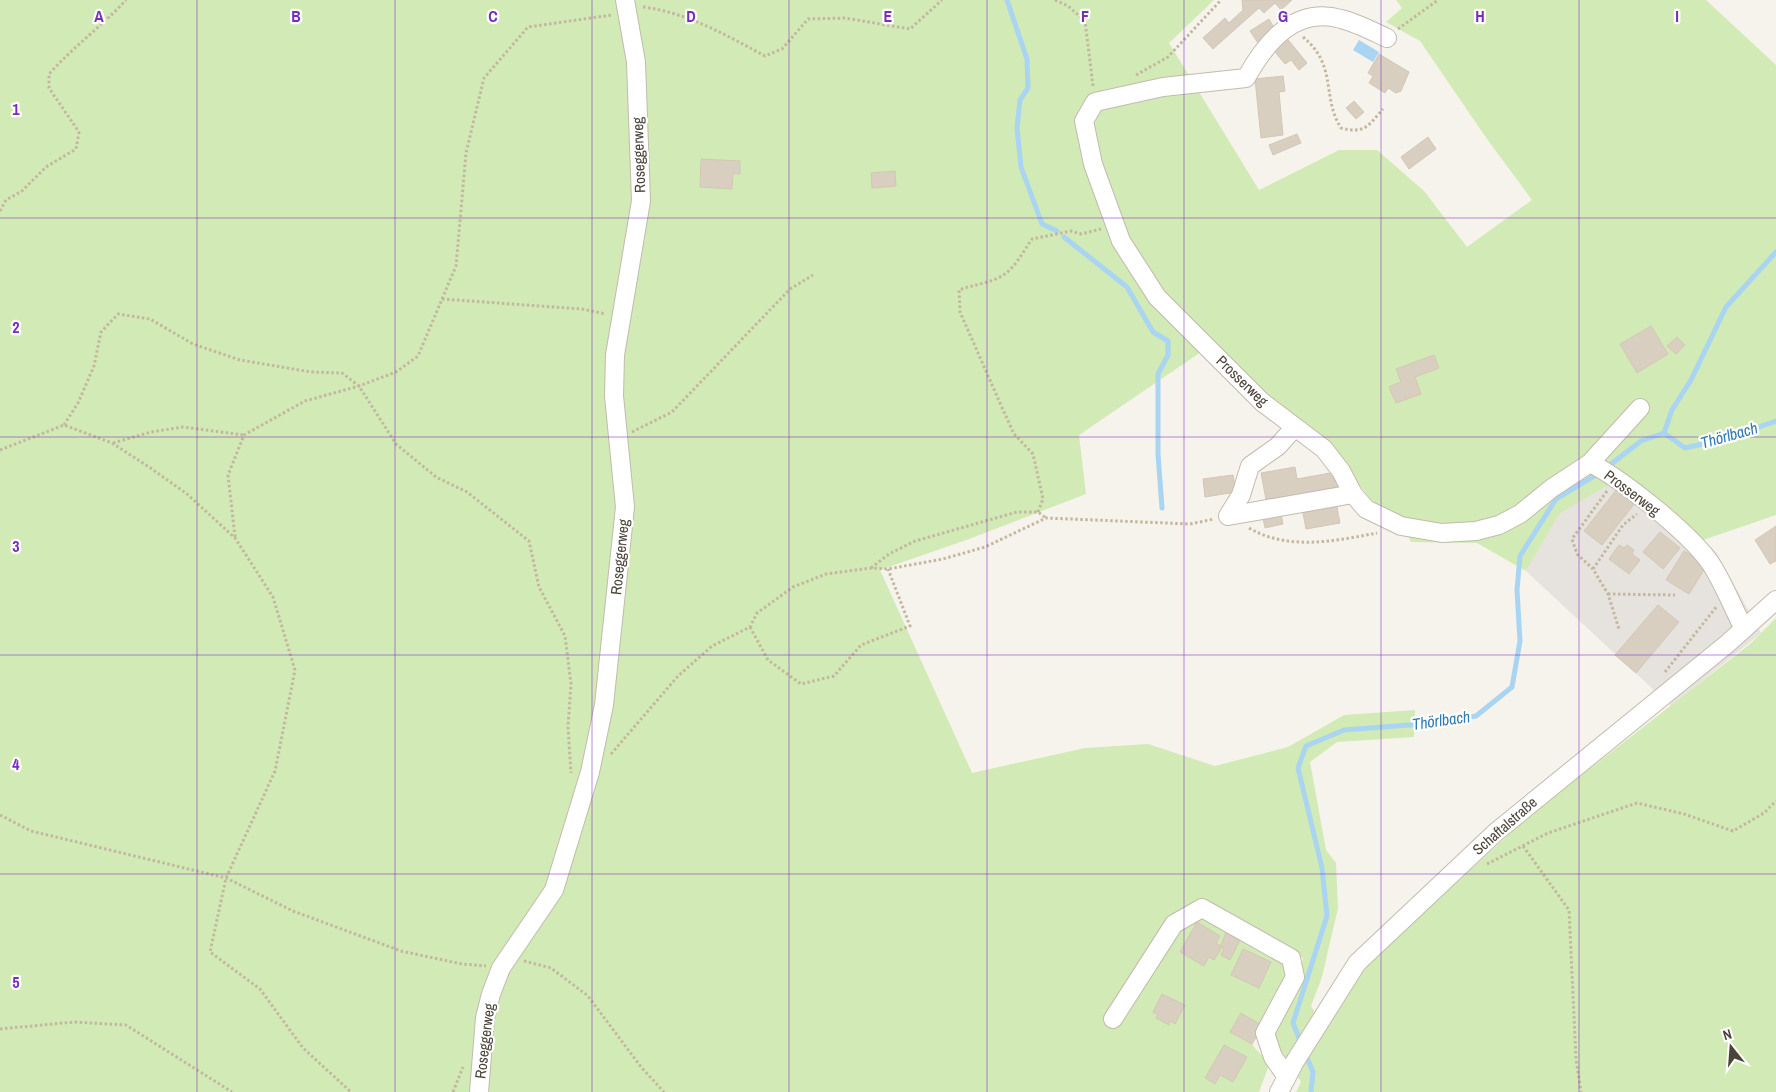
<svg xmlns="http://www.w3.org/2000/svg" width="1776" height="1092" font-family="'Archivo Narrow',sans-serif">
<rect width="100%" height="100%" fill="#f6f3ec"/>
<path fill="#e6e2dd" d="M1629,476L1716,552L1761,633L1671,706L1526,571L1558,514L1603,488Z"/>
<path fill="#d2eab5" d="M0,0H1214L1169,43L1259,190L1339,150H1377L1424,191L1467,247L1532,200L1487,139L1420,41L1386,22L1402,8L1396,0H1706L1776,65V515L1703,540L1629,476L1603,488L1559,514L1526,571L1477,543L1411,542L1399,518L1371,500L1347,468L1201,352L1079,435L1086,494L969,539L880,570L972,773L1085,748L1148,744L1215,766L1288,747L1344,715L1415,710L1414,737L1337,742L1310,762L1326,850L1336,863L1338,908L1322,977L1311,1006L1326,1030L1368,964L1529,816L1750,644L1776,618V1092H1296L1301,1082L1273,1038L1299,981L1303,958L1282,946L1286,963V982L1252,1044C1257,1052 1264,1056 1269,1065L1259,1092H0Z"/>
<path fill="#a9d4f2" d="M1359,40L1379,52L1373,62L1353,50Z"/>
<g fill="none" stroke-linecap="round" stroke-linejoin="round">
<path stroke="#a9d4f2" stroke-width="5" d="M1007,0L1027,59L1028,88L1020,100L1017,128L1021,167L1042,224L1057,231
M1064,237L1127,287L1153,332L1168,341V355L1158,374V454L1162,508
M1664,433L1672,410L1691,380L1726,307L1776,252
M1606,468L1641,441L1664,433L1685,448L1724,439L1776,421
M1301,1043L1293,1023L1327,916L1322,868L1298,768L1306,746L1344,730L1436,723L1476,716L1512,687L1520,641L1517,590L1520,556L1556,499L1599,473
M1305,1053L1313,1072L1311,1092"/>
</g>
<path fill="#d8cfc1" stroke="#d3c7b4" d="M1242,0H1292L1281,10L1275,3L1264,13L1259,8L1213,49L1203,38L1225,18L1229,23L1243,10Z
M1269,19L1276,31L1258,43L1250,31Z
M1285,36L1307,63L1299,70L1291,60L1285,64L1271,47Z
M1379,54L1409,72L1401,91L1396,93L1388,88L1385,93L1369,83L1373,76L1368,73Z
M1283,76L1285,91L1279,92L1283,135L1261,138L1255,79Z
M1354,101L1364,112L1356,119L1346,108Z
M1297,134L1301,143L1273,155L1269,145Z
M1428,137L1436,149L1409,169L1401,157Z
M701,159L740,161V174L733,173L732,189L700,187Z
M895,171L896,186L872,188L871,173Z
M1651,326L1668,354L1637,373L1620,344Z
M1677,337L1685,345L1676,354L1667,346Z
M1434,355L1439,368L1415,377L1421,394L1396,403L1389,387L1401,382L1396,369Z
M1295,467L1297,479L1336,472L1340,491L1267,505L1261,473Z
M1233,475L1236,492L1205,497L1203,479Z
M1617,489L1635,503L1602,545L1584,531Z
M1336,502L1340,523L1306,529L1302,508Z
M1281,514L1283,524L1265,528L1263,518Z
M1776,526V561L1770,564L1755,540Z
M1660,532L1680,548L1663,569L1643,552Z
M1619,545L1624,548L1627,545L1634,550L1632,554L1640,560L1629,574L1609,559Z
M1684,551L1707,565L1689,594L1666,580Z
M1658,605L1679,622L1636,673L1615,655Z
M1197,922L1220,936L1216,943L1222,947L1214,960L1209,957L1204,966L1180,952Z
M1227,931L1241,938L1230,960L1221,955L1224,948L1220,946Z
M1243,949L1271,962L1259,988L1231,975Z
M1162,994L1185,1005L1175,1024L1170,1021L1169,1025L1156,1018L1158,1015L1153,1012Z
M1241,1013L1263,1026L1252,1044L1230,1032Z
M1224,1045L1247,1057L1233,1082L1220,1075L1215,1084L1205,1078Z"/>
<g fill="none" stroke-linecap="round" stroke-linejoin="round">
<defs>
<path id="minor" d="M1387,38C1372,31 1357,23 1341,19C1295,6 1266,42 1246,78L1163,87L1095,102L1084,121L1093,164L1121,241L1157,297L1262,402L1324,449L1341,471L1353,494L1366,509L1401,526L1442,533L1476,531L1499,525L1520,514L1552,488L1590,463C1622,479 1691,534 1711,564C1724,584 1733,608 1744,629
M1590,463L1640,408
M1228,516L1353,494
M1228,516L1241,495L1250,466L1278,446L1294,428
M1113,1019L1174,924L1202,908L1291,958L1295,977L1265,1033L1273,1057L1287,1077
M479,1092L485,1018L491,994L501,968L554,890L590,772L604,705L625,507L614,396L615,355L641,201L636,62L625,0
M1279,1092L1294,1063L1357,963L1496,832L1727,644L1776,600"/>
</defs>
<use href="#minor" stroke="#c2bbae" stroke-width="20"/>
<path stroke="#c4b79f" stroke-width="3" stroke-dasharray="2.5 2.5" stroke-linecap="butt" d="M1055,0L1068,6L1085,21L1093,86
M643,7C688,13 726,35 765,56L782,49L808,19L845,18L910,29L942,0
M1398,29L1438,0
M1303,37C1338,66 1321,96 1341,128C1365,134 1368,126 1383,109
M1136,75L1168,57L1221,0
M0,211L6,200L22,191L46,167L76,149L79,132L49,88V74C73,47 102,26 126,0
M442,299L582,309L606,314
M64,425L78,403L94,366L101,332L118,314L150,319L193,344L240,360L311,372L342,373L359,386L396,444L436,477L467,492L529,541L539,587L565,636L571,684L568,727L571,773
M632,432L672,412L790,289L813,275
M113,443L151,432L183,427L244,435
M0,450L64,425L112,443L149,467L187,494L235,538L273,597L295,670L275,771L226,878L210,952L260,989L303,1048L351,1092
M1607,491L1572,539L1577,554L1593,569L1608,594L1619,629
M1038,512L1043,499L1033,454L1014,434L1000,403L960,312L959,290C972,285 985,284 998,278C1014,271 1022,253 1032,239L1071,231L1081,234L1101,229
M1249,528C1288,551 1335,541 1377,533
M235,537L228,475L244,435L305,401L359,386L396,372L418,356L456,266L466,153L484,78L528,27L612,15
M871,568L889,554L915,541L1017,512H1038L1046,518
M1593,569L1623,525L1637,514
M1608,594L1675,595
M750,627L768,660L801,684L834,676L861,645L910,626L888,569
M1665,672L1717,606
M611,754L678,676L712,646L750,627L757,613L793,587L826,574L871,568L888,569L943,559L985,547L1046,518L1190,524L1214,519
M0,815L31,831L226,878L293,911L401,951L462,964L486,966
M1523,846L1569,910L1576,1059L1581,1092
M1487,864L1548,833L1637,803L1684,814L1733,831L1764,813L1776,801
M524,961L551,968L588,996L641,1067L664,1092
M0,1029L74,1022L126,1025L232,1092
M453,1092L463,1067"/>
<use href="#minor" stroke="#fff" stroke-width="18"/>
</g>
<path fill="none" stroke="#7b2cbf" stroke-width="1" stroke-opacity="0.55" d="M197,0V1092M395,0V1092M592,0V1092M789,0V1092M987,0V1092M1184,0V1092M1381,0V1092M1579,0V1092M0,218H1776M0,437H1776M0,655H1776M0,874H1776"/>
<g text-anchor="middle" stroke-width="4.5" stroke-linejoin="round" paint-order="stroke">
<g font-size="15" fill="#4b4439" stroke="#fff">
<text transform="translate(639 155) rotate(-92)" y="5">Roseggerweg</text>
<text transform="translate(1242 381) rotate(44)" y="5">Prosserweg</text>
<text transform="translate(1632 493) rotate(37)" y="5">Prosserweg</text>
<text transform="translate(620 557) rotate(-84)" y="5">Roseggerweg</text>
<text transform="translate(1505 826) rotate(-41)" y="5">Schaftalstraße</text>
<text transform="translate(485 1041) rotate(-83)" y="5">Roseggerweg</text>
</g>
<g font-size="16" font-style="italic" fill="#2e7ab2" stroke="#fff">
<text transform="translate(1729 435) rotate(-16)" y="6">Thörlbach</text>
<text transform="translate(1441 720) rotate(-8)" y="6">Thörlbach</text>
</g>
</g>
<g font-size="16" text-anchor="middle" font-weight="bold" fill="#7b2cbf" stroke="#fff" stroke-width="4.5" stroke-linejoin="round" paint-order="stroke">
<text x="99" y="22">A</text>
<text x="296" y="22">B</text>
<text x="493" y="22">C</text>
<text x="691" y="22">D</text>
<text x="888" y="22">E</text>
<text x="1085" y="22">F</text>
<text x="1283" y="22">G</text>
<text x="1480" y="22">H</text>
<text x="1677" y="22">I</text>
<text x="16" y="115">1</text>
<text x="16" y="333">2</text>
<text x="16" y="552">3</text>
<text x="16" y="770">4</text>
<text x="16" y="988">5</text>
</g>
<g transform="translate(1731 1047) rotate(343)" stroke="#ffffff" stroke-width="4" paint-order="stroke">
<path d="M0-4L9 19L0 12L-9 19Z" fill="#4b4439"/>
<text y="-8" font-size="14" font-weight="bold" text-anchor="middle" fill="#4b4439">N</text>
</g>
</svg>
